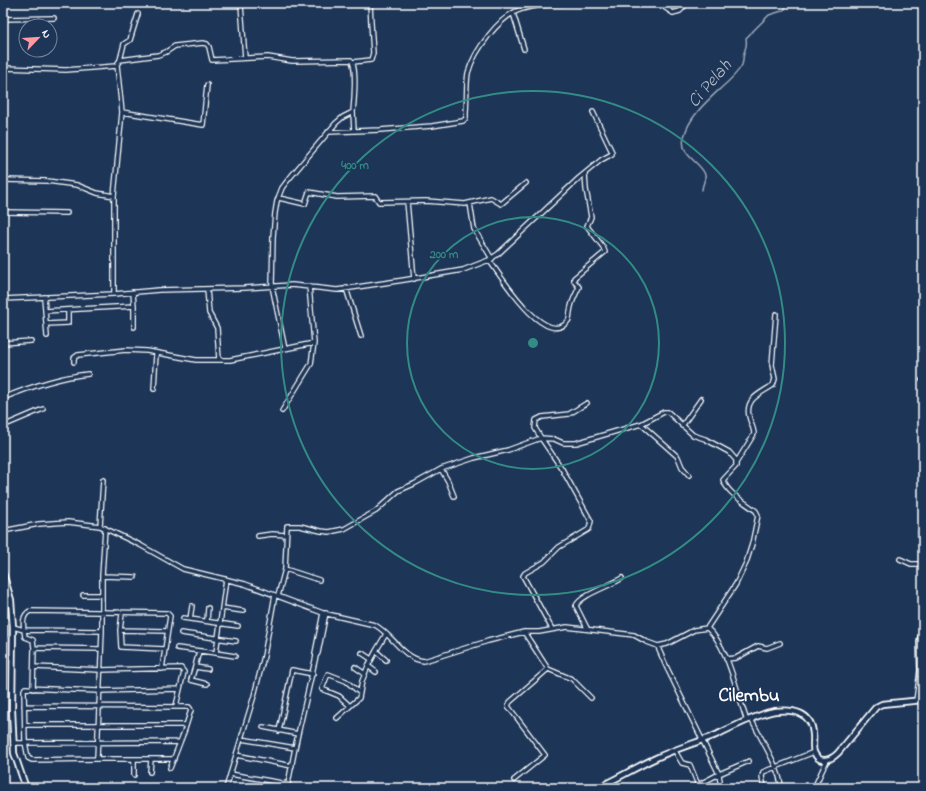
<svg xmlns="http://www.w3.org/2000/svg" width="926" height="791" font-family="'Indie Flower',sans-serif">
<rect width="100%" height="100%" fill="#1d3557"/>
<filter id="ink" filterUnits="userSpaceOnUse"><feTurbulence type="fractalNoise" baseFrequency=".025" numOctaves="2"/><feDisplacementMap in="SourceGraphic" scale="8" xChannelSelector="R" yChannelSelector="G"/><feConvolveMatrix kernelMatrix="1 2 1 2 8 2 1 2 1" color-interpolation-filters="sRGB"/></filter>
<g filter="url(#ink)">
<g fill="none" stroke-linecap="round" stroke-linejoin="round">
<path stroke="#a0aab8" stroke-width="1.5" d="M702,190C702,185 706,180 705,175C702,162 679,157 684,137C689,117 706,102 721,88C728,82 737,74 742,65C743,62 743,57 744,53C746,47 747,44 746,38L769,15L782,11L785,9L787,3"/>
<defs>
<path id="minor" d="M658,3L673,13L680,11L687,3
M241,5L245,58
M513,13L524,49
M3,19L54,18
M120,60L158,55L166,52L175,46L203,43L207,44L209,47L212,60L268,57L292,61L351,60C357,66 354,102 353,112L343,117L336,123L288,180L282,188L277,201L275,213L273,237L272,286L285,349
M353,62L371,60L373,53L371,23L370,3
M3,68L66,70L116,66L120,60L124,44L130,40L138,14
M122,112L203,125L207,85
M353,112L354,131
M328,132L380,130L432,126L463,121L466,118V113C467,100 466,86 468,73C474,51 500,15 522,9C537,5 553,4 568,3
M3,180L47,181L77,185L97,193L114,196
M279,198L305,204L309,192L337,197L375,196L379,202L426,201L465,204L491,198L501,204L526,183
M407,202L414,279
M470,203L474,229L492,259
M3,212L67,213
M489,260C500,275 546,350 568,321C570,319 569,316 570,312C571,302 575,296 579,287L574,281V278L605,252L603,247L587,226L591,217L586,189L585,174
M346,288L361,336
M207,289L209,313L217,328L219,360
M114,294V196L122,112L117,65
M44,297L47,336
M3,299L114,294L159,290L244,288L292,285L337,290L404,280L463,270L489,260L498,254L579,178L601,160L612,154V152L593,112
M134,306V327
M45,311L134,306L133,292
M46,324L68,323V310
M3,343L31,341
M74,362V358L78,355L126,350L147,351L196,360H230L314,343
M922,380L923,381
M154,389L156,354
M3,398C30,387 59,377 88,374
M282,411L311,364L314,343L309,286
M641,424L678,457L682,467L689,475
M3,426L43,409
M682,426L701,399
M736,463L754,434C754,428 750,422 749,416C745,398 762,393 773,385L775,379L772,365L776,314
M441,469L448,481L454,496
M923,522L920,532L923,559
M100,526L103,480
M105,528L102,576V631L97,759H174
M3,531L39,524L68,522L100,526L140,545L183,569L245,584L323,613L375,625C393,635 403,659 424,661L488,641L524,632H539L567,627L634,635L647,642L658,646L667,644L694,630L707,628C728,645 737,694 747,721
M258,536L272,534L286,535
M900,559L911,564H923
M285,569L319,580
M102,576L135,577
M226,579L216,653L235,656
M83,595H102
M278,596L285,569L287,526H300L321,531L329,532L344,529L376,511L398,491L414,484L441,469L474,458L508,450L541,438L554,439L563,443H576L641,424L664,412H668L693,435L705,439L729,452L736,460V466L723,480C728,494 745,502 756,511L758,515L752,544L746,563L736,584L707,628
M192,606L190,619L238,626
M222,608L243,611
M122,614L120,630L167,631
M183,618L190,619
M207,621L208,608
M13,627L24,630L102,631
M587,628L576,606C580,595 611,586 622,578
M552,629L523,576L525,573L544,562L559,547L586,531L589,529L591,521L562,469L541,438L535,428L536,420L542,417L569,414L587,403
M120,630L121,647L164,649
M524,632L548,669L572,679L591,698
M181,633L236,641
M658,646L659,650L667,668L719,774L721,788
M177,648L216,653
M101,649L34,648L33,640L25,637C24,629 20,616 30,611L167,613L170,616L162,669
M199,651L195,667L208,669
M362,653L371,659
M316,656L315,653L323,613
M726,659L736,658L758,646L767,648L780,643
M386,660L376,651L386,634
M34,667L100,670L181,668L184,672L176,706
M195,667L191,680L207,684
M355,667L365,674
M376,672L368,666L376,651
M33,689L34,648
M916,701L920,671L919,641L923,628
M24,706L189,707L191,710L184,732L170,768
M350,706L339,696L322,689L328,674L346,681L360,693
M337,718L359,698L362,681L368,666
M751,719C759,735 782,772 781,788
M25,725H186
M263,727L298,734L295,748
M279,731L292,670L313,674
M298,734L316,656L318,653L326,613
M13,743L180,742
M675,751L682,763L690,765L698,785L719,774L749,761
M236,755L292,766
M97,759L32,760L28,758L25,742L24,690L25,688L99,691L179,689
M134,759V775
M150,772L151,759
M230,774L288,784L295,748L241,739
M514,780L545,755L508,706L510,702L548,669
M226,788L254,696L264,656L275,595
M691,788L698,785
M764,788L762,776L763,772L814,752
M814,788L827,760"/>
<path id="tertiary" d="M3,573L11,600L13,627L12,709L14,753L26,788
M597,788C617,779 636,767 656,758C675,749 696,743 716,735C733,727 757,714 775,711C793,709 812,712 813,734C814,740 812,747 814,752C819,765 831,760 838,753L876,707L882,704L923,700"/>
</defs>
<use href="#minor" stroke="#fff" stroke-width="6"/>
<use href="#tertiary" stroke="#fff" stroke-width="8"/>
<use href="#minor" stroke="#1d3557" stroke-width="3.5"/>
<use href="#tertiary" stroke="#1d3557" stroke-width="4.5"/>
</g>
</g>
<g fill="none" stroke="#338b84" stroke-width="2">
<circle cx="533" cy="343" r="126"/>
<circle cx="533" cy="343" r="252"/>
</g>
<g text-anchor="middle" stroke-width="3" stroke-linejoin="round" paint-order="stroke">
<g font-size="18" font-style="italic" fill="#b8c0ca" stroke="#1d3557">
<text transform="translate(709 83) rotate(-49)" y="6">Ci Pelah</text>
</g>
<g font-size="19" font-weight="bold" fill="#fff" stroke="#1d3557">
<text x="749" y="701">Cilembu</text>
</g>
</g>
<circle cx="533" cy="343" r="6" fill="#338b84" stroke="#1d3557" stroke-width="2"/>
<g font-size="12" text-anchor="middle" font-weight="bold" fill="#338b84" stroke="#1d3557" stroke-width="3" stroke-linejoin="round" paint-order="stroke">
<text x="355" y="169">400 m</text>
<text x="444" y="258">200 m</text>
</g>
<rect width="926" height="791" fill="none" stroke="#1d3557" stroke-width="16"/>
<rect x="8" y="8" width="910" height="775" fill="none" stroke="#fff" stroke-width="1.5" filter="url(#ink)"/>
<g transform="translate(38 38) rotate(65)"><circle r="19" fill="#1d3557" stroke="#77869a"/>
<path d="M0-3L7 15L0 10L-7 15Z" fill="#ff9aa2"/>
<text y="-6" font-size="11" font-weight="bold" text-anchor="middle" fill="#ffffff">N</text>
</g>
</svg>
